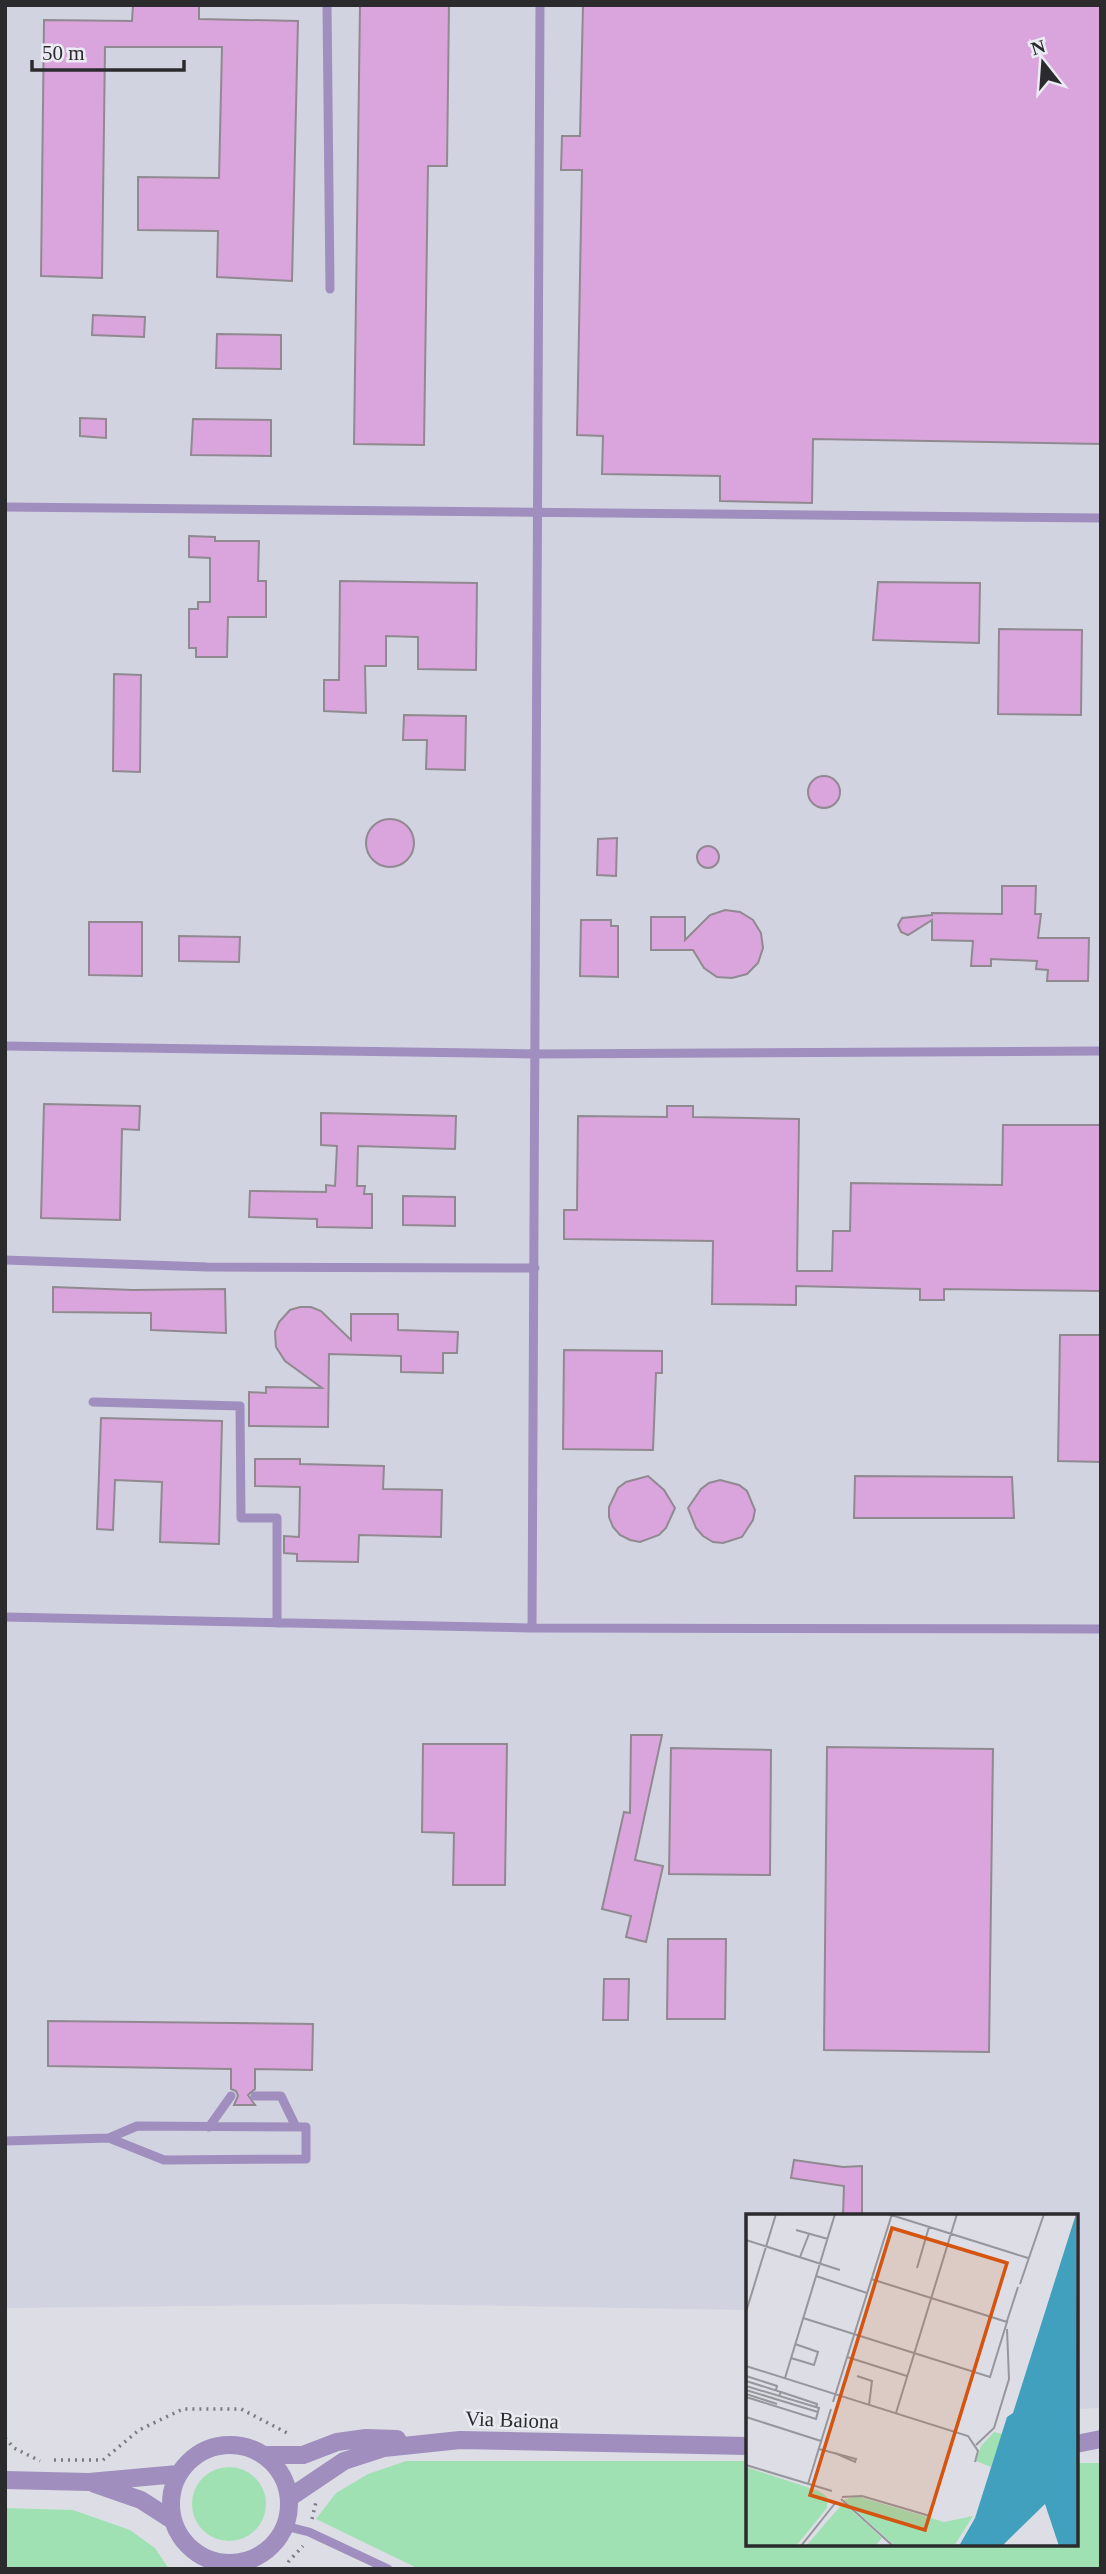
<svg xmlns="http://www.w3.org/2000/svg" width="1106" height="2574" font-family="Georgia,serif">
<rect width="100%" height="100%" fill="#dddee5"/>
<path fill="#d2d3e1" d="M5,5H1101V2412L1098,2408L1076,2409V2215H747V2310L390,2304L5,2308Z"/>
<path fill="#a0e1b4" d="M406,2461H747V2544H1076V2463H1101V2569H419L316,2519L336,2493L368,2474Z
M192 2504a37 37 0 1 1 74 0a37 37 0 1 1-74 0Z
M5,2508L73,2510L130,2530L155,2548L169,2569H5Z"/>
<path fill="#daa4dc" stroke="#908a90" stroke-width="2" d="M133,5H199V19L298,21L292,281L217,277L218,231L138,230V177L219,178L222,47H105L102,278L41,276L44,20L132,21Z
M360,5H449L447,166H428L424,445L354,444Z
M583,5H1101V444L813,439L812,503L720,501V476L602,474L603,436L577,435L582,170H561L562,136H580Z
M93,315L145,317L144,337L92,335Z
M217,334L281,335V369L216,368Z
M80,418L106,419V438L80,436Z
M193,419L271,420V456L191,455Z
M189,536L215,537V541H259L258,581H266V617H228L227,657H196V648H189V609H198V602H210V558L189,557Z
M340,581L477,583L476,670L418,669V637L386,636V666H365L366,713L324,711V680H339Z
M878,582L980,583L979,643L873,640Z
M999,629L1082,630L1081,715L998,714Z
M114,674L141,675L140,772L113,771Z
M404,715L466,716L465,770L426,769L427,740H403Z
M808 792a16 16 0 1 1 32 0a16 16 0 1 1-32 0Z
M366 843a24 24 0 1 1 48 0a24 24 0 1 1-48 0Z
M617,838L616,876L597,875L598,839Z
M697 857a11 11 0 1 1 22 0a11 11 0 1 1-22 0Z
M1002,886H1036L1035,914H1041L1038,938H1089L1088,981H1047L1048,970L1036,969L1037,961L991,959V966H971L973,941L932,940V920L908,935L901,932L898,925L902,918L932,915V913L1002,914Z
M725,910L740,912L753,920L761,933L763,948L758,963L747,974L732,978L717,977L704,968L693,950H651V917H685V940L710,915Z
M581,920H611V926H618V977L580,976Z
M89,922H142V976L89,975Z
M179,936L240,937L239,962L179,961Z
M44,1104L140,1106L139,1130L122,1129L120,1220L41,1218Z
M667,1106H693V1117L799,1119L797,1271H832L833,1231H850L851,1183L1002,1185L1003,1125H1101V1291L944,1289V1300H920V1289L796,1286V1305L712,1304L713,1241L564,1239V1210H577L578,1116L667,1117Z
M321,1113L456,1116L455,1149L358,1146L357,1186H365L364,1194H372V1228L317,1227V1219L249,1217L250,1191L326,1192V1185L335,1186L337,1146L321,1145Z
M403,1196L455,1197V1226L403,1225Z
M53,1287L133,1290L225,1289L226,1333L151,1330V1313L53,1312Z
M300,1307H311L321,1311L351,1340V1314H398V1330L458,1332L457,1353H443V1373L401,1372V1356L329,1354L328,1427L249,1426V1392L266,1393V1387L322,1388L285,1361L276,1347L275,1332L279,1322L290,1310Z
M1060,1335H1101V1462L1058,1461Z
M564,1350L662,1351V1373H656L653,1450L563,1449Z
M101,1418L222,1421L219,1544L160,1542L162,1482L115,1480L113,1530L97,1529Z
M255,1459H300V1464L384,1466L383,1489L442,1490L441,1537L359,1535L358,1562L297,1561V1554L284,1553V1536L299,1537L300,1487L255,1486Z
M648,1476L664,1490L675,1508L666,1528L659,1535L640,1542L630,1540L620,1535L613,1527L609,1517V1507L618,1488L626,1482Z
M855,1476L1012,1477L1014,1518H854Z
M720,1480L739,1485L747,1491L755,1510L753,1520L742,1537L723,1543L713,1542L703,1536L696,1528L688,1508L701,1489L709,1483Z
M631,1735H662L635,1860L663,1866L646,1942L626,1937L631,1916L602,1909L624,1812L630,1813Z
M423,1744H507L505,1885H453L454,1833L422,1832Z
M827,1747L993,1749L989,2052L824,2050Z
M671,1748L771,1750L770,1875L669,1874Z
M668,1939H726L725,2019H667Z
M604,1979H629L628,2020H603Z
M48,2021L313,2024L312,2070L255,2069V2089L248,2095L255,2105H234L238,2096L236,2091L231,2089V2069L48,2066Z
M794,2160L843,2167L862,2166V2215H843L844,2186L791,2178Z"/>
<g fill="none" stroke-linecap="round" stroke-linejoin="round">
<path stroke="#7b7c81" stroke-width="3.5" stroke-dasharray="2 5" stroke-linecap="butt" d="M5,2438L14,2448L40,2461
M54,2460H103L139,2430L183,2409H241L291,2435
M312,2519L316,2502
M286,2569L289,2561L303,2546"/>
<path stroke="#9f8ebe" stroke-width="9" d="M327,5L330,289
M5,507L1101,518
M5,1046L536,1054L1101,1051
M5,1260L207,1267L535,1268
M93,1402L240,1406L241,1518H277V1623
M5,1617L532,1628L1101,1629
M532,1628L540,5
M255,2096H281L296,2127
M209,2127L231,2096
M5,2141L109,2138L137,2126L306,2127V2159L164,2160L109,2138
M285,2526L309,2532L388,2569"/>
<path stroke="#9f8ebe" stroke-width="18" d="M1076,2444L1101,2439
M171 2504a59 59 0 1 1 118 0a59 59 0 1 1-118 0Z
M264,2455H303L337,2442L366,2438L397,2439
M5,2480L89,2482L178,2474
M95,2484L141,2500L172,2520
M289,2498L344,2461L384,2448L460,2440L747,2446"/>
</g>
<g text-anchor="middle" stroke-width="5" stroke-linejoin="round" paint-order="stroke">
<g font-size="21" fill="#2b2b2e" stroke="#ebebf3">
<text transform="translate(512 2420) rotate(2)" y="7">Via Baiona</text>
</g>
</g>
<g transform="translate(746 2214)">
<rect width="332" height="332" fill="#dddee5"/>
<path d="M248,218L256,220L245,253L230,247L235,232ZM0,253L73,277L81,283V294L50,332H0ZM110,282L198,308L227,302L208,332H149L98,286ZM97,289L136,324L129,332H60Z" fill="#a0e1b4"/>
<path d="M330,0L332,332H313L299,290L256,332H213L229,304L261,203L267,199Z" fill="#40a0bd"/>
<path fill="none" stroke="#96969c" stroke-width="2" d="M142,0L282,44M50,16L82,25M0,26L94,56M54,43L63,20M171,54L183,13M70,62L121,79M274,70L298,0M0,98L30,0M57,104L244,163L261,108L125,65M261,107L272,73M101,143L161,162M45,144L68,151L72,138L49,130M0,152L222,222L232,237L229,248M0,162L31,172L30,176M111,162L126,167L123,191M39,164L89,0M0,167L35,178L33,182M0,172L73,194L70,205L0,183M0,176L72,198M35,178L71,190L70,194M0,180L31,190M87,188L146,0M150,199L211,0M0,203L75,227M230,231L248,214L263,165L261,115M73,235L110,245L109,248L89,239M0,251L86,277M62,270L85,195M96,283L116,282L184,302M95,285L147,332M55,332L90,288"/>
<path fill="#d5540f" fill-opacity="0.15" stroke="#d5540f" stroke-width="3.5" d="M146,14L261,49L179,316L64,281Z"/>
<rect width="332" height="332" fill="none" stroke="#2b2b2e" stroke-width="3.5"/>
</g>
<rect width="1106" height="2574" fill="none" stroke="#2b2b2e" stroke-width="14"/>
<g transform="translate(1043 63) rotate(343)" stroke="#ebebf3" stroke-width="5" paint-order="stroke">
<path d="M0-5L12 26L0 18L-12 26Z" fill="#2b2b2e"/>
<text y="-10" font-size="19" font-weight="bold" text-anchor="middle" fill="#2b2b2e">N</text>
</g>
<path d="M32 60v10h152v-10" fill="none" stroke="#2b2b2e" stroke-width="3.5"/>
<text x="42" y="60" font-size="21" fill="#2b2b2e" stroke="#ebebf3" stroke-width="5" paint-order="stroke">50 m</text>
</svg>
